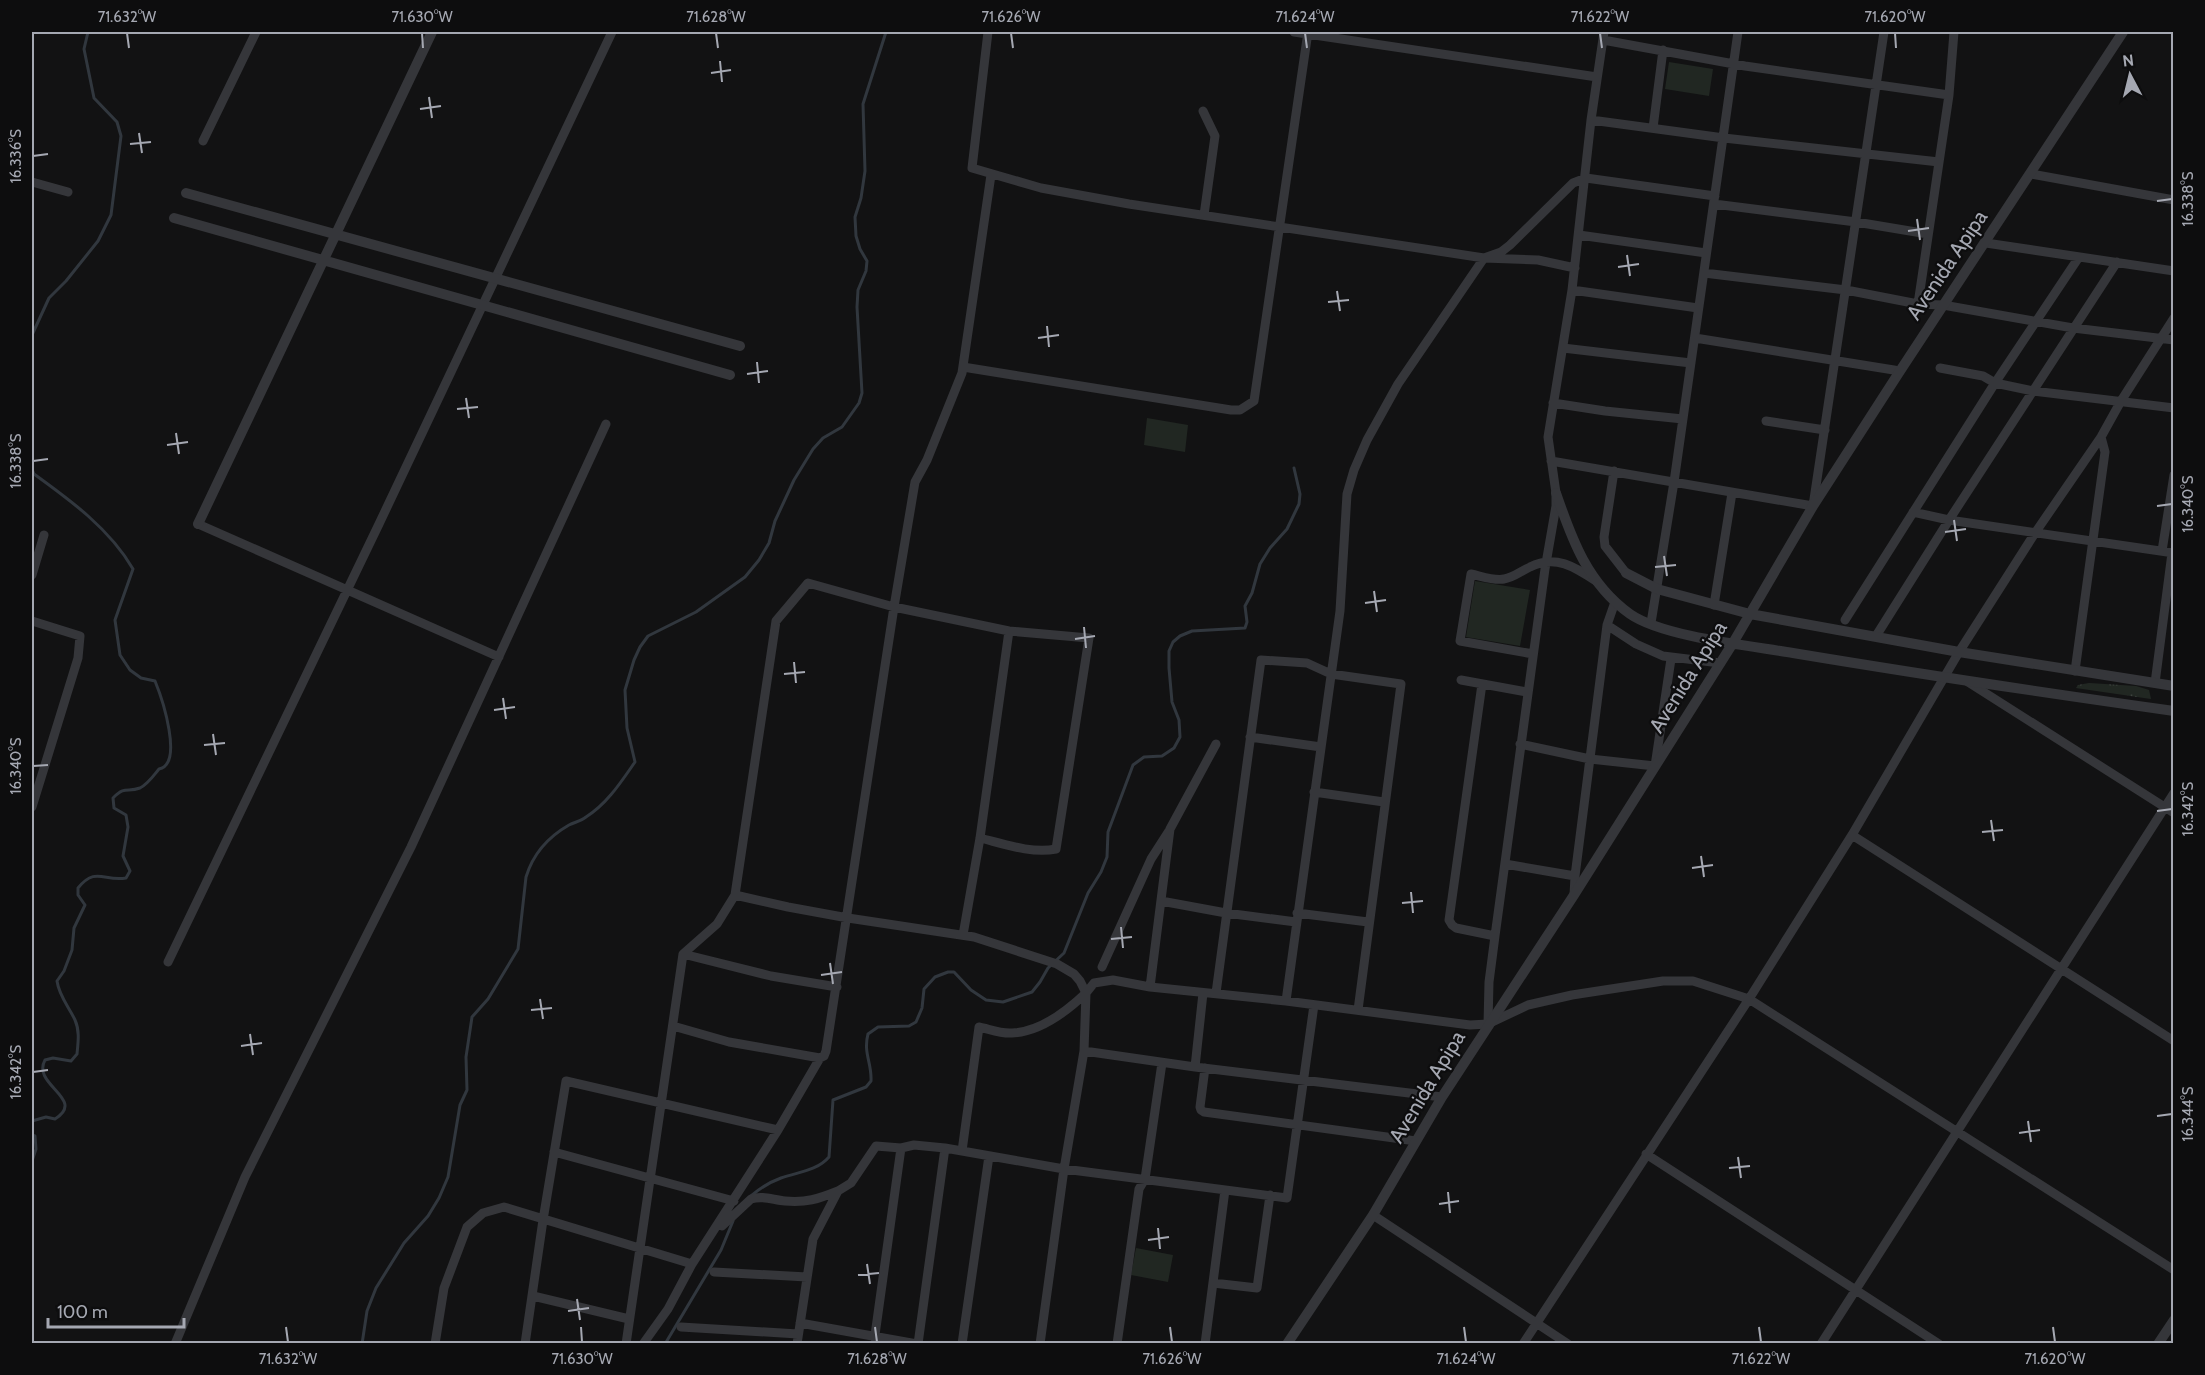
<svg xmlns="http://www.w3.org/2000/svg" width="2205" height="1375" font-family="Cabin,sans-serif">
<defs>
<pattern id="grass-tufts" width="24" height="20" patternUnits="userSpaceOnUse" patternTransform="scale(1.5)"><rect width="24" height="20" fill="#212722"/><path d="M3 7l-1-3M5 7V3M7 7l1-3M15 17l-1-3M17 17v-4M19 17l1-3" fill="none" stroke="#3e4440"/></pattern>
</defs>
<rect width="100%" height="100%" fill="#121213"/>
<path fill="url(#grass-tufts)" d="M2089,683L2136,686L2149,690L2151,699L2076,688L2078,685Z"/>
<path fill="#212722" d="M1669,62L1713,69L1709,96L1665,89Z
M1147,418L1188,425L1185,452L1144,445Z
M1475,581L1530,590L1520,646L1466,637Z
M1136,1248L1173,1255L1168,1282L1131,1275Z"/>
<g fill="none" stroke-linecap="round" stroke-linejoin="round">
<path stroke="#31373e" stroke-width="3" d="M32,335L49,298L66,281L98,241L111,215L121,136L117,122L94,98L84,49L88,32
M32,469L34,474C70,500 110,529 133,569L115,620L120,655L130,670L141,678L155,681C162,698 184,764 159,769C154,775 148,784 140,788C127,793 126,785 113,798L114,808L126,815L128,827L123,856L130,871L126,878C104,882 96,866 78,888V895L85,905L74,928L72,950L64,971L57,981C59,996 69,1007 75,1020C80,1031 78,1043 77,1054L71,1061L53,1058L45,1060C31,1085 87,1099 55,1119L46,1117L32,1121
M32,1135L35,1136L36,1149L32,1161
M751,1196C759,1189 770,1182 781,1178C798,1172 817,1171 829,1157L833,1100L866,1087L871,1081C872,1063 863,1053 868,1034L878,1027L909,1026L916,1022L922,1008L924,989L935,977L948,972H954L971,990L986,1000L1003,1002L1032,992L1040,982L1048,968L1064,953L1088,893L1101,872L1107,857L1108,832L1133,765L1144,757L1162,756L1174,748L1180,737L1179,720L1172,702L1169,668V651L1173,642L1180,636L1192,631L1245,628L1247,622L1245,606L1252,593L1260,564L1270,548L1287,529L1299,504L1300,494L1294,468
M362,1344L367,1311L376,1288L404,1243L428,1216L439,1198L448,1177L460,1105L467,1090L466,1057L472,1017L488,999L518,949L526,877C533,854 548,837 569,825C575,822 581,821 586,817C607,804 621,782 635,762L627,728L625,690L634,660L640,647L648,636L696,612L745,577L759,560L769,543L775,521L794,480L813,449L823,438L842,427L859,403L862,393L857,307L858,290L866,271L867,261L860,249L856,236L855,217L861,198L865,171L863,104L886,32
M665,1344L721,1250L733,1221"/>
<path stroke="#35363a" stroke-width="9" d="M988,32L972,168L1041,188L1129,204L1484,258L1538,260L1575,268
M1294,32L1597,77
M1603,40L1745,66L1949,95
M1203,111L1215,136L1204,215
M1591,120L1724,138L1939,162
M1653,128L1663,50
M203,141L256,32
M2031,174L2174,200
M32,182L68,192
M1714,204L1856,222L1928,234
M1579,235L1706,253
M1986,243L2174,271
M1704,273L1846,290L1918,304L1943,305L2073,328L2174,340
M1572,290L1698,308
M1918,304L1949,95L1954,32
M1695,338L1900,371
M1563,348L1691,363
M963,367L1231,410H1240L1254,401L1308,32
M1940,368L1983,376L1995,383L2033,391L2174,408
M1553,403L1605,411L1683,419
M1766,421L1825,430
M1551,461L1813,506L1884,32
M1614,471L1604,537L1605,546L1626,573
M1913,512L1949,520L2174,553
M198,524L499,657
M2162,551L2174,475
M32,575L44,535
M1714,605L1732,493
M1845,620L1995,383L2079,257
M32,621L80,636L78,658L32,807
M1651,623L1674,482L1738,32
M1607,625L1636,644L1663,656L1720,663
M1876,636L1949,520L2117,262
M1533,654L1460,641L1471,574C1481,576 1494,581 1504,579C1513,578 1521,571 1530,567C1555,554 1575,567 1596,581
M2075,671L2105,452L2101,437
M1461,680L1527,692
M1968,682L2174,813
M2155,683L2172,553
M1482,684L1449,920L1452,925L1456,928L1495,936
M1250,737L1321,747
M1520,744L1590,759L1655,766L1671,659
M1314,792L1384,802
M1852,835L2174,1041
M1505,864L1575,876
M735,895L788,907L848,918L974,937L1057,964L1074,974L1080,981L1086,993C1066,1012 1040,1032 1012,1033C1001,1034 989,1029 979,1027L962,1151
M1574,895L1575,876L1607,625L1615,602
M1161,901L1226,913L1296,922
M1297,913L1368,922
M963,935L980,838L1009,631
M683,954L771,976L837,987
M168,962L379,524L612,32
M1102,967L1151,859L1169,831
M1150,987L1170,829L1216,744
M1216,993L1261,660L1307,663L1331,674L1401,684L1358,1010
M1286,1001L1340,611L1347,494L1354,470L1367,440L1398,384L1484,258L1501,252L1510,245L1573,183L1586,178L1715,196
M1488,1024L1489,982L1495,936L1545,569L1556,506V493L1548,437L1572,290L1591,120L1604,32
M673,1026L729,1042L820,1058L824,1056L826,1051L894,607L915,482L927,460L962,373L991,175
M1084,1051L1195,1067L1442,1097
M1195,1067L1203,993
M1205,1068L1200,1107L1201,1110L1204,1112L1416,1141
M554,1152L734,1201
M1646,1154L1939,1344
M1373,1215L1568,1344
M722,1226L751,1199C763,1195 773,1200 785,1201C806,1203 818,1199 838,1191
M714,1272L807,1277
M1213,1283L1257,1288L1270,1195
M533,1296L629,1319
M800,1323L917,1344
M681,1327L798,1334
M175,1344L245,1177L411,847L606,424
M435,1344L444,1288L467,1227L483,1213L504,1207L692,1264
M525,1344L543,1220L566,1081L778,1130L820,1058
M626,1344L683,954L717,924L735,895L776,621L808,583L894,607L1009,631L1089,638L1056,849C1032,854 1004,844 980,838
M643,1344L668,1309L692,1264L778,1130
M797,1344L813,1239L838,1191L851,1183L876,1146L901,1148
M876,1344L875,1335L901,1148L914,1145L945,1148L1064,1169L1287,1198L1314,1005
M918,1344L945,1148
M962,1344L989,1156
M1040,1344L1064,1169L1084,1051L1086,993L1094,983L1113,980L1150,987L1286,1001L1470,1025L1488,1024L1528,1005L1572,995L1663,981H1693L1749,999L2174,1270
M1117,1344L1139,1189L1145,1179L1162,1063
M1205,1344L1225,1190
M1523,1344L1749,999L1852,835L1959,652L2035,533L2101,437L2121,401L2174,318
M1821,1344L2174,793"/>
<path stroke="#35363a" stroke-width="10" d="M186,193L740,346
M174,218L730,375
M1556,493C1572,540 1588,584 1630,614C1663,637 1752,646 1793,653C1919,674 2046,693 2174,711
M198,524L432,32
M1626,573L1657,589L1750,614L1959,652L2174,686
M1287,1344L1373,1215L1442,1097L1574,895L1733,643L1813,506L1900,371L2123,32
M2158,1344L2174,1320"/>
</g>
<path fill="none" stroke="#a5a8b2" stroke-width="2" d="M127,33L129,48M422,33L423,48M716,33L718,48M1011,33L1013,48M1305,33L1307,48M1600,33L1602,48M1895,33L1896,48M720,61L722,82M711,73L731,70M429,97L432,118M420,109L441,106M139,133L142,153M130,144L151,142M33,156L48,154M2157,201L2172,199M1917,219L1920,240M1908,231L1929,228M1627,255L1630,276M1618,267L1639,264M1337,291L1340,311M1328,302L1349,300M1047,326L1049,347M1038,338L1059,335M757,362L759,383M747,374L768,371M466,398L469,418M457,409L478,407M176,433L179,454M167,445L188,442M33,461L48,459M2157,506L2172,504M1954,520L1957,541M1945,532L1966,529M1664,556L1667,576M1655,567L1676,565M1374,591L1377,612M1365,603L1386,600M1084,627L1086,648M1075,639L1095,636M794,662L796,683M784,674L805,672M503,698L506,719M494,710L515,707M213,734L216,755M204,745L225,743M33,766L48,765M2157,811L2172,809M1991,820L1994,841M1982,832L2003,830M1701,856L1704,877M1692,868L1713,865M1411,892L1413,913M1402,903L1423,901M1121,927L1123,948M1111,939L1132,937M830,963L833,984M821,975L842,972M540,999L543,1019M531,1010L552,1008M250,1034L253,1055M241,1046L262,1043M33,1072L48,1070M2157,1116L2172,1114M2028,1121L2031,1142M2019,1133L2040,1130M1738,1157L1741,1178M1729,1168L1750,1166M1448,1192L1450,1213M1439,1204L1459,1201M1158,1228L1160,1249M1148,1240L1169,1237M867,1264L870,1284M858,1275L879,1273M577,1299L580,1320M568,1311L589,1308M286,1327L288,1342M581,1327L582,1342M875,1327L877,1342M1170,1327L1172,1342M1464,1327L1466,1342M1759,1327L1761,1342M2053,1327L2055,1342"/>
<g text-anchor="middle" stroke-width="4.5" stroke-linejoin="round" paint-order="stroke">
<g font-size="21" fill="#a5a8b2" stroke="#0d0d0e">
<text transform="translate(1947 265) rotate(-56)" y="7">Avenida Apipa</text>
<text transform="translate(1688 677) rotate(-58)" y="7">Avenida Apipa</text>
<text transform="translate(1427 1087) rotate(-59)" y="7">Avenida Apipa</text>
</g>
</g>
<rect width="2205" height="1375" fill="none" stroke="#0d0d0e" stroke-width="66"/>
<g transform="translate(2130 75) rotate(353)" stroke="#0d0d0e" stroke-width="4.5" paint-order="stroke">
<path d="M0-4.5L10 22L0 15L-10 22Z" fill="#a5a8b2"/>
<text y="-9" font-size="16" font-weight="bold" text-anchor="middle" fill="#a5a8b2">N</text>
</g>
<path d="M48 1318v9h136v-9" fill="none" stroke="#a5a8b2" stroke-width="3"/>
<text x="57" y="1318" font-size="18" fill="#a5a8b2" stroke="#0d0d0e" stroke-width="4.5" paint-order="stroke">100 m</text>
<rect x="33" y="33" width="2139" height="1309" fill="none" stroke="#a5a8b2" stroke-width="2"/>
<g font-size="15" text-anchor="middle" fill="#a5a8b2">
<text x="127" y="22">71.632°W</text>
<text x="422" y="22">71.630°W</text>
<text x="716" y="22">71.628°W</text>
<text x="1011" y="22">71.626°W</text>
<text x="1305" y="22">71.624°W</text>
<text x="1600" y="22">71.622°W</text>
<text x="1895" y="22">71.620°W</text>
<text transform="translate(16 156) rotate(-90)" y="5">16.336°S</text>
<text transform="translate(2188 199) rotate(-90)" y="5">16.338°S</text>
<text transform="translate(16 461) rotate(-90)" y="5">16.338°S</text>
<text transform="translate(2188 504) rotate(-90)" y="5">16.340°S</text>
<text transform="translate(16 766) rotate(-90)" y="5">16.340°S</text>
<text transform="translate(2188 809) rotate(-90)" y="5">16.342°S</text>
<text transform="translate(16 1072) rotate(-90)" y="5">16.342°S</text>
<text transform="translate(2188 1114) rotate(-90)" y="5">16.344°S</text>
<text x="288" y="1364">71.632°W</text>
<text x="582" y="1364">71.630°W</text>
<text x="877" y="1364">71.628°W</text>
<text x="1172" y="1364">71.626°W</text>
<text x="1466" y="1364">71.624°W</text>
<text x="1761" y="1364">71.622°W</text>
<text x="2055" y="1364">71.620°W</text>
</g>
</svg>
